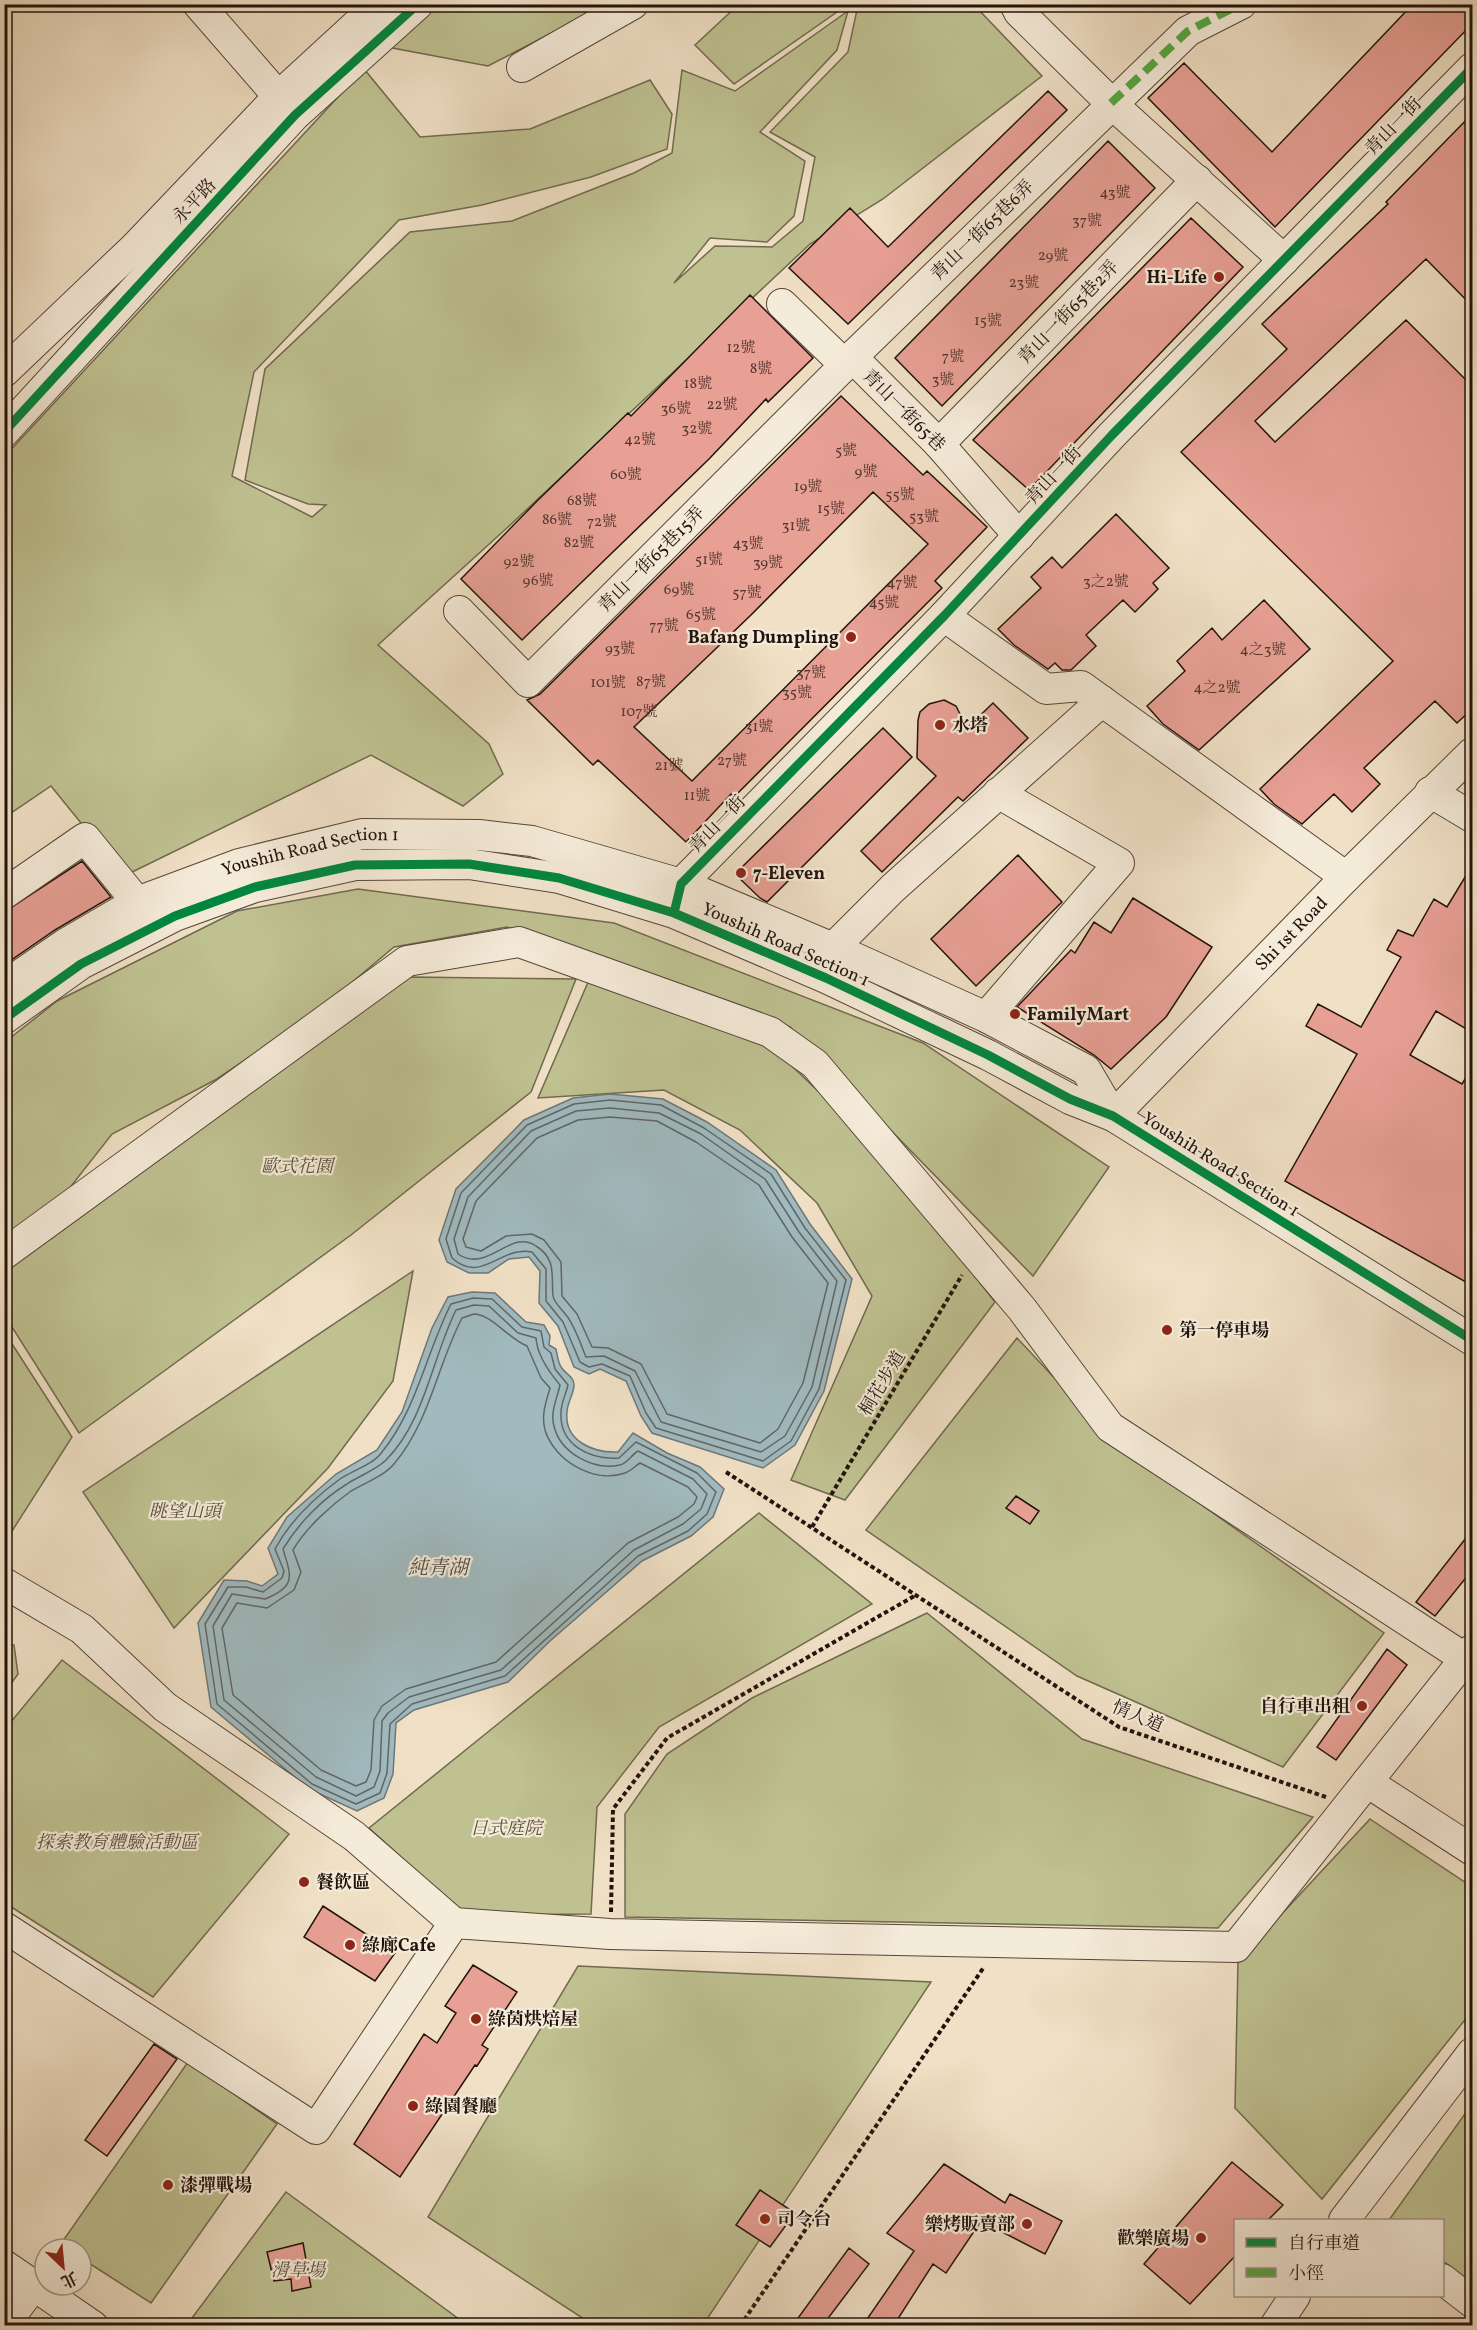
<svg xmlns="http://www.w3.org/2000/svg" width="1477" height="2330" font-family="Vollkorn,'Noto Serif TC',serif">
<rect width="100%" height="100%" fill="#f0e0c5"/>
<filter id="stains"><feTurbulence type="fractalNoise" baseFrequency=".00333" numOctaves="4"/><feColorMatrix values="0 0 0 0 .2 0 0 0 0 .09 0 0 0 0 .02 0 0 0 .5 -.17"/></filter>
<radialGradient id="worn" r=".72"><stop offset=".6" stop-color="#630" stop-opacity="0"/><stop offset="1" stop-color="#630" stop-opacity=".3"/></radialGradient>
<path fill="#bfc191" stroke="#706a4f" stroke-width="1.5" d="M435,5H605L488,66L387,47Z
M738,5L739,4L847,5L734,84L695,45Z
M858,5H974L1042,76L883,199L810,244L508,527L378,645L489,744L503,774L463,806L371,755L124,876L51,786L5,817L4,457L364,69L420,137L530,129L650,80L672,114L667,149L591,177L482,205L399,220L254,372L232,476L312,517L326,505L308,504L245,480L265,369L410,232L512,221L634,173L672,153L682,70L735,91L848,11L837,50L760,132L805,161L794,216L767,242L710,238L674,283L715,246L772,247L803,221L815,157L770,132L848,52Z
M358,889L614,923L923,1043L1109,1167L1033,1276L790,1027L507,927L394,947L318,1011L215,1080L112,1134L61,1199L5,1248V1042L57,1001L237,911Z
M409,977L576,979L531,1092L351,1235L79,1433L5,1316L4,1273Z
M589,980L775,1050L863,1134L995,1302L845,1500L791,1480L872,1296L817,1203L740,1130L664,1090L538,1098Z
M413,1271L393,1381L328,1468L174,1628L83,1492Z
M5,1333L72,1437L5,1542H4Z
M1017,1338L1119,1447L1384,1633L1283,1767L1077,1676L866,1530Z
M759,1513L872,1604L659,1727L597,1807L591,1914L465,1915L369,1828Z
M927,1613L1082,1739L1313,1817L1218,1928L625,1917V1814L667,1754L752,1698Z
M5,1643L14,1645L18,1674L5,1692Z
M62,1660L289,1834L153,1997L5,1903V1729Z
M1370,1819L1472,1887V2011L1322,2199L1235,2108L1238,1961Z
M578,1966L931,1982L703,2325H593L428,2217Z
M188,2062L277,2124L151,2303L81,2258V2249H66L60,2245Z
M1472,2104V2283L1443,2261L1442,2220H1389Z
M286,2192L467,2325L186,2326Z"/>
<path fill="#a0babf" stroke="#6e7778" stroke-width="1.5" d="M610,1094L663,1099L707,1122L776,1170L810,1224L852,1279L824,1391L795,1445L763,1468L652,1433L641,1416L626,1381L600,1369L589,1374L574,1367L558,1326L539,1303L540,1271L529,1257L509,1259L488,1273H469L447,1262L439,1240L456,1189L524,1120L573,1098Z
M472,1292L495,1293L526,1322L544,1325L550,1336L549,1345L556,1349C557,1354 558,1362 561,1367C565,1374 574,1376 574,1385C574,1394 567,1403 567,1412C564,1441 593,1453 618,1452L633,1433L667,1453L700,1467L724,1489L713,1517L691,1536L642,1561L550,1641L508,1682L414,1710L396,1723L393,1774L384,1798L357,1811L309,1789L211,1707L198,1623L224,1580L247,1581L262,1586L278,1574L268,1548L287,1517L336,1474L377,1450L402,1412L432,1328L448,1297Z"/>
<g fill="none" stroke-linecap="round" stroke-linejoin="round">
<path stroke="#616666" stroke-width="1.5" d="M610,1100L661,1105L704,1128L771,1174L805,1228L846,1280L819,1389L791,1441L763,1461L656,1428L646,1413L630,1376L602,1364L589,1367L580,1362L563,1322L546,1301V1269L532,1252C501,1245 482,1285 452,1258L446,1239L461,1193L527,1125L574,1104Z
M610,1108L659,1113L701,1134L765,1179L799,1232L837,1281L812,1387L785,1436L761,1452L661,1422L635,1371L604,1356L586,1357C581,1345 574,1324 566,1315C562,1309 554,1303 553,1296C551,1276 557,1259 536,1246C510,1228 488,1274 458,1254L454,1239L468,1197L531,1131L576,1111Z
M610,1117L657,1121L696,1142L759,1185L792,1237L828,1283L803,1383L778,1429L760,1443L667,1414L641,1364L608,1348L592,1347L577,1314L562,1296L561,1262L544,1240L532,1234L506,1236L481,1251L466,1247L463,1239L476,1201L537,1138L578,1120Z
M473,1298L492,1299L522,1327L541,1331L544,1347L551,1353L555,1369L568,1385C566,1394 561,1403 561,1412C559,1445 590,1460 619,1458L636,1442L697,1473L716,1492L707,1514L688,1531L638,1556L505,1676L412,1704L390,1724L387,1773L380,1793L356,1804L312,1784L217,1704L205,1624L228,1587H246L263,1592L282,1578L284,1571L275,1549C290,1521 314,1498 340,1479C353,1470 373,1465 382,1452C417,1409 426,1353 451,1304Z
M474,1305L489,1306L518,1333L536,1338C537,1355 549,1372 560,1385C557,1399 550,1412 554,1426C560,1453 594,1471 620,1465C628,1463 631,1455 638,1451L693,1479L707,1494L701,1509L683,1524L634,1550L501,1670L409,1697L388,1713L382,1721L380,1771L374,1787L356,1796L316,1777L224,1700L213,1626L232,1594L265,1599C297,1586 291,1576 283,1549C298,1524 322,1499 347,1484C359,1476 376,1470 386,1460C425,1421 432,1358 456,1310Z
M474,1314C493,1315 507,1338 527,1346L541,1378L550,1388C546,1402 541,1415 545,1430C554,1460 593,1484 625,1473C631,1471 635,1466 640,1463L688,1487L697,1497L694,1504L678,1517L628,1543L496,1662L406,1689L382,1706L374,1720L371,1770L366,1782L356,1786L321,1770L233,1695L222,1628L237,1603L267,1608L294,1590L301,1572L293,1550C306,1528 330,1506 351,1491C365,1483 384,1476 394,1464C430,1421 437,1366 462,1318Z"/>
</g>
<path fill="#e8a095" stroke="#22130d" stroke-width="1.5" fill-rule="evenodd" d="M1413,4H1473V23L1275,227L1148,98L1184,63L1272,152Z
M1048,91L1067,110L848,324L789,268L850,208L888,247Z
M1473,113V307L1426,259L1255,421L1275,442L1406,320L1473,387V708L1457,723L1435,701L1364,768L1380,784L1352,812L1334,794L1302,824L1274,804L1260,789L1393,661L1181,452L1287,349L1262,324L1388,204L1386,202Z
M1108,141L1155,188L942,406L895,358Z
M1191,218L1243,267L1029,490L973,440Z
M750,295L813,358L768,402L766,399L709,459L522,640L461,579L538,500L628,413L631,416Z
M841,396L923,475L927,471L987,527L935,581L942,588L734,797L731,794L686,842L598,760L593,765L527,700L540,694ZM873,492L928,544L692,781L634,727L751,615Z
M1116,514L1169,568L1153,583L1158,589L1135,612L1123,600L1086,635L1096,646L1071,670H1062L1055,663L1048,669L1014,645L998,629L1041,588L1031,577L1052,557L1062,568Z
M1264,600L1310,649L1199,750L1163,724L1147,706L1185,671L1177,661L1212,628L1222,640Z
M944,700L956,706L967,728L993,703L1028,738L963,801L958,797L882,872L861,851L936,776L917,758L918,720L920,712L929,704Z
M883,728L912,757L767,902L760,898L735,874Z
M1018,855L1062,902L976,986L931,939Z
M82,861L111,897L55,930L4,965V912Z
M1473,864V1033L1436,1011L1410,1055L1462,1084L1473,1066V1286L1285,1181L1357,1054L1306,1026L1318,1004L1361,1027L1401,957L1387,950L1398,930L1413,936L1434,899L1447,907Z
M1133,898L1212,947L1166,1017L1111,1069L1094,1055L1017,1007L1071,950L1075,953L1094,922L1111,933Z
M1016,1496L1039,1511L1030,1524L1006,1508Z
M1473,1529V1569L1435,1616L1416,1602Z
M1387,1649L1407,1665L1336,1760L1317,1747Z
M323,1906L395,1953L375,1981L304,1937Z
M473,1965L517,1992L482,2045L488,2049L477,2066L475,2065L400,2177L354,2144L424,2034L437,2043L456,2013L445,2006Z
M154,2044L177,2059L107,2156L85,2140Z
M1232,2162L1283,2205L1268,2220H1236V2255L1190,2304L1144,2264Z
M944,2164L1005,2203L1010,2194L1062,2221L1045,2254L981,2221L946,2273L933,2264L894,2325H863L914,2251L887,2233Z
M760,2190L795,2213L770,2247L736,2225Z
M303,2243L311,2287L292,2291L291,2279L274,2281L267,2252Z
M849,2248L869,2264L823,2325H793Z"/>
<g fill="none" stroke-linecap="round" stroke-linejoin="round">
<defs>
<g id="minor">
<path d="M198,4L291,111"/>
<path d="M1015,4L1019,12L1111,103L1284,260"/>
<path d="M522,67L633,4"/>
<path d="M782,304L845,365L852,357L939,444L1019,536"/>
<path d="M852,357L1188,31L1241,4"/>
<path d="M4,372L135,247L280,95L379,4"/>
<path d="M4,432L295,115L418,4"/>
<path d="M939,444L1197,180"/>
<path d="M459,611L528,682L845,365"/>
<path d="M944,616L1046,689L1081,686L1346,877"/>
<path d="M1430,792L1472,817"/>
<path d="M4,894L85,838L137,902"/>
<path d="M677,901L681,884L944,616L1112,435L1472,68"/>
<path d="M833,948L893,888L1102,701"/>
<path id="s1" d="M4,986L65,944L137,902L239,864L362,834L479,835L532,841L681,884L833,948L986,1017L1086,1070L1113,1116"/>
<path d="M986,1017L1119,863L998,793"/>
<path d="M4,1019L81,964L175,916L255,887L355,865L469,864L559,878L674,913L826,978L988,1055L1070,1099L1113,1116L1472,1340"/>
<path id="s2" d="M1113,1116L1346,877L1472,753"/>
<path d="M4,1254L407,961L519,942L770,1032L815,1064L1022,1309L1110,1427L1466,1659"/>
<path d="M4,1583L82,1629L165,1707L354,1836L454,1923"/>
<path d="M1367,1782L1472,1850"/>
<path d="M4,1927L316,2129L454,1923L610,1934L1236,1947L1472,1650"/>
<path d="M1344,2220L1472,2053"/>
<path d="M4,2265L93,2326"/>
<path d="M1442,2279L1472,2302"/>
<path d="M4,2325L34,2285"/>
<path d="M1275,2326L1295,2296"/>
</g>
</defs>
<use href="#minor" stroke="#56463b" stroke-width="32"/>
<path stroke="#22130d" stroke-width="4" stroke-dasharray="4.5 3" stroke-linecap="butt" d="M726,1472L1119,1727L1326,1797
M812,1527L962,1275
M611,1912L613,1809L667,1738L916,1595
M740,2326L984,1967"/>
<use href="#minor" stroke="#f5ebd9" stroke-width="30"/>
<path stroke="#53a841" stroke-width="8" stroke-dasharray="15 8" stroke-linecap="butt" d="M1111,103L1188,31L1241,4"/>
<defs>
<path id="cycleway" d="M4,432L295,115L418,4
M674,913L681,884L944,616L1112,435L1472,68
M4,1019L81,964L175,916L255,887L355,865L469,864L559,878L674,913L826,978L988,1055L1070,1099L1113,1116L1472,1340"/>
</defs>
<use href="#cycleway" stroke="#f5ebd9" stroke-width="13"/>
<use href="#cycleway" stroke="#00873e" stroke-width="9"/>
</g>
<g fill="#8f2418" stroke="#f5ebd9" stroke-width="2">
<circle cx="1219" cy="277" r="6"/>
<circle cx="851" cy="637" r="6"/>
<circle cx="940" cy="725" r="6"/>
<circle cx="741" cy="873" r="6"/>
<circle cx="1015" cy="1014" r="6"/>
<circle cx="1167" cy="1330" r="6"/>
<circle cx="1362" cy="1706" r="6"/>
<circle cx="304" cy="1882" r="6"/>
<circle cx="350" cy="1945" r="6"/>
<circle cx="476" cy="2019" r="6"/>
<circle cx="413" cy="2106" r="6"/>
<circle cx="168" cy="2185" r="6"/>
<circle cx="765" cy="2219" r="6"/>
<circle cx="1027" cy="2224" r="6"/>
<circle cx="1201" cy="2238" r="6"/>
</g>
<g text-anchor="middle" stroke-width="4.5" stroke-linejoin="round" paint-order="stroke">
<g font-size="15" fill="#54362f">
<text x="1115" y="197">43號</text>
<text x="1087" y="225">37號</text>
<text x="1053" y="260">29號</text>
<text x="1024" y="287">23號</text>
<text x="988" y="325">15號</text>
<text x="741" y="352">12號</text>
<text x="953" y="361">7號</text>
<text x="761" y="373">8號</text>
<text x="943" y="384">3號</text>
<text x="698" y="388">18號</text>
<text x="722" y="409">22號</text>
<text x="676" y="413">36號</text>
<text x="697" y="433">32號</text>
<text x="640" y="444">42號</text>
<text x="846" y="455">5號</text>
<text x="866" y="476">9號</text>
<text x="626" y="479">60號</text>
<text x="808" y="491">19號</text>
<text x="900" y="499">55號</text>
<text x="582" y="505">68號</text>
<text x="831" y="513">15號</text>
<text x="924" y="521">53號</text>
<text x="557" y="524">86號</text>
<text x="602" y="526">72號</text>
<text x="796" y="530">31號</text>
<text x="579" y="547">82號</text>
<text x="748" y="548">43號</text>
<text x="709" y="564">51號</text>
<text x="519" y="566">92號</text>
<text x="768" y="567">39號</text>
<text x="538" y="585">96號</text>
<text x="1106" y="586">3之2號</text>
<text x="902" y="587">47號</text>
<text x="679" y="594">69號</text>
<text x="747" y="597">57號</text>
<text x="884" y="607">45號</text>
<text x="701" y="619">65號</text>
<text x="664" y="630">77號</text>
<text x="620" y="653">93號</text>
<text x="1263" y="654">4之3號</text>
<text x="811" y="677">37號</text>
<text x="651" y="686">87號</text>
<text x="608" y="687">101號</text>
<text x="1217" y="692">4之2號</text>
<text x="797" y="697">35號</text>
<text x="639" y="716">107號</text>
<text x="759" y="731">31號</text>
<text x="732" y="765">27號</text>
<text x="669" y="770">21號</text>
<text x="697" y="800">11號</text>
</g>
<g font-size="18" fill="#22130d" stroke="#f5ebd9">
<text transform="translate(1393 126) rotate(-46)" y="6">青山一街</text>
<text transform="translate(194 201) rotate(-47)" y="6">永平路</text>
<text transform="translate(982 230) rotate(-44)" y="6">青山一街65巷6弄</text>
<text transform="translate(1068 312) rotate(-46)" y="6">青山一街65巷2弄</text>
<text transform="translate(904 410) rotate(45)" y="6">青山一街65巷</text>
<text transform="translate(1053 475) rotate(-47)" y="6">青山一街</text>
<text transform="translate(651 559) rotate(-45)" y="6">青山一街65巷15弄</text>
<text transform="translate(717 824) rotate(-46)" y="6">青山一街</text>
<text dy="6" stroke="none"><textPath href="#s1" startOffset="339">Youshih Road Section 1</textPath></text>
<text dy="6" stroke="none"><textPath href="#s2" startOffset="255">Shi 1st Road</textPath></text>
<text transform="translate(786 944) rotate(24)" y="6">Youshih Road Section 1</text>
<text transform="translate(1221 1164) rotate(32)" y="6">Youshih Road Section 1</text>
<text transform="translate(882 1383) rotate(-59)" y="6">桐花步道</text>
<text transform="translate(1138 1716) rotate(23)" y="6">情人道</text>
</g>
<g font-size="18" font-weight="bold" fill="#22130d" stroke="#f5ebd9" text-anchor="start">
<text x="1207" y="283" text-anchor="end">Hi-Life</text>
<text x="839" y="643" text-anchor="end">Bafang Dumpling</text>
<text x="952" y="731">水塔</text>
<text x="753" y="879">7-Eleven</text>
<text x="1027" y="1020">FamilyMart</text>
<text x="1179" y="1336">第一停車場</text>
<text x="1350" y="1712" text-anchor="end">自行車出租</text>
<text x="316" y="1888">餐飲區</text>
<text x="362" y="1951">綠廊Cafe</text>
<text x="488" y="2025">綠茵烘焙屋</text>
<text x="425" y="2112">綠園餐廳</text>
<text x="180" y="2191">漆彈戰場</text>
<text x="777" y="2225">司令台</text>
<text x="1015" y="2230" text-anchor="end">樂烤販賣部</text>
<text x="1189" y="2244" text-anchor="end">歡樂廣場</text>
</g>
<g font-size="18" font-style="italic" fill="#59503b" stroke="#f5ebd9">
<text x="297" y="1172">歐式花園</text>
<text x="185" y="1517">眺望山頭</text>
<text x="506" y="1834">日式庭院</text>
<text x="117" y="1848">探索教育體驗活動區</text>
<text x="298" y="2276">滑草場</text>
</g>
<g font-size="20" font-style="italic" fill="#4e4d4b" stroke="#f5ebd9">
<text x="438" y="1574">純青湖</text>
</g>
</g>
<rect width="1477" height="2330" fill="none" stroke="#f0e0c5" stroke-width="24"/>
<rect x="6" y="6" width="1465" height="2318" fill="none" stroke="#22130d" stroke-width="3"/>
<rect x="12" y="12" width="1453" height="2306" fill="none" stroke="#22130d" stroke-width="1.5"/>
<rect x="1234" y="2219" width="210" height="78" fill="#f5ebd9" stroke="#a19587" stroke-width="1.5"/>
<rect x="1246" y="2238" width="30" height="9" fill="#00873e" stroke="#a19587" stroke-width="1.5"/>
<text x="1288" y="2249" font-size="18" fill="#22130d">自行車道</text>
<rect x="1246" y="2268" width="30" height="9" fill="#53a841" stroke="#a19587" stroke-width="1.5"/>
<text x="1288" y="2279" font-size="18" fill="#22130d">小徑</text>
<g transform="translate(63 2267) rotate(154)"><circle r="28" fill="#f5ebd9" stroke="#a19587" stroke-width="1.5"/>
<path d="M0-4.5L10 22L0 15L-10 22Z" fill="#8f2418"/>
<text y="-9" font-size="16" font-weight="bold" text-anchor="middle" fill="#22130d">北</text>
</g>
<rect width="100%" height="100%" filter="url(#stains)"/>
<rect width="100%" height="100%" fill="url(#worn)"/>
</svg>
